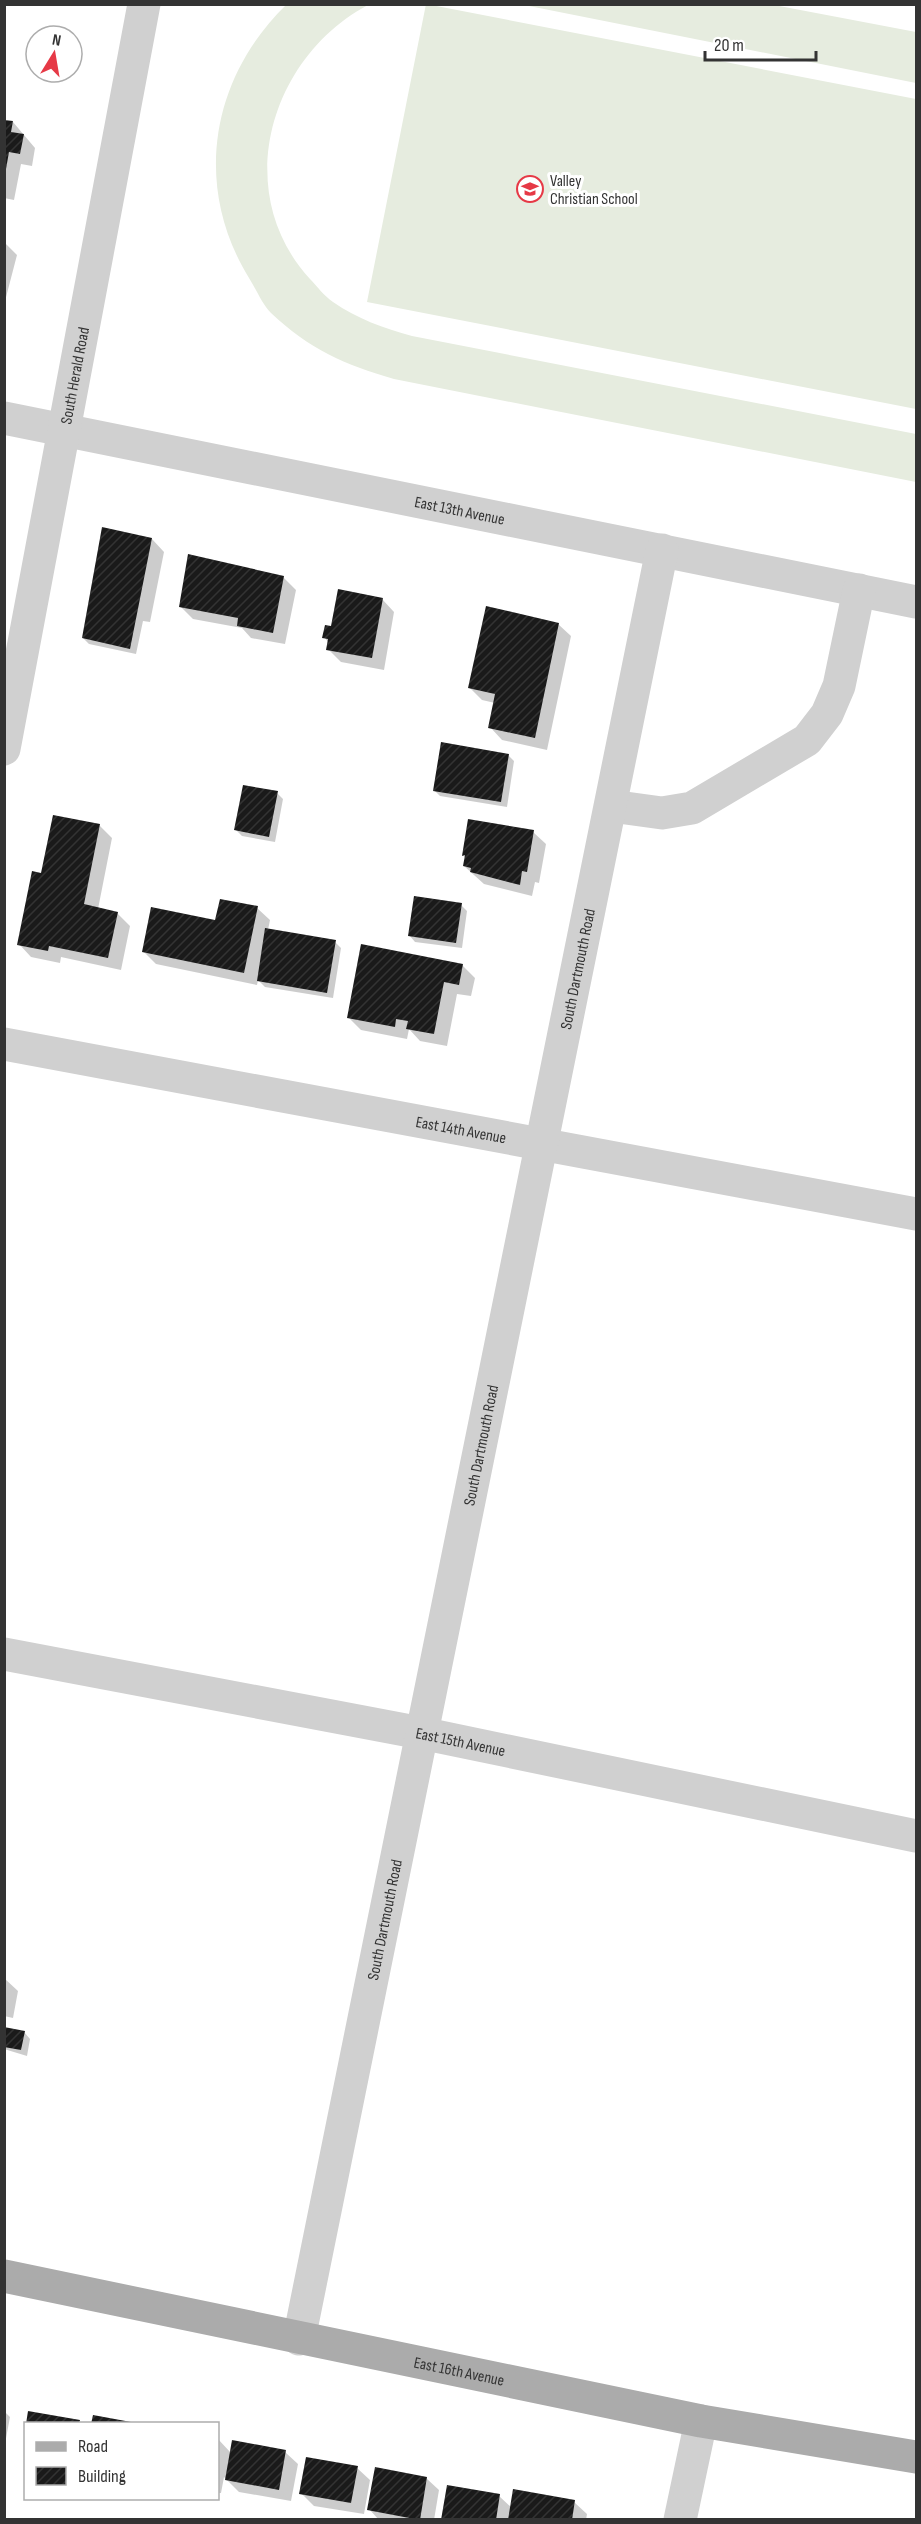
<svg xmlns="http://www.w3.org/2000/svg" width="921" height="2524" font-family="'Sofia Sans Condensed',sans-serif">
<defs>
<pattern id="building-hatch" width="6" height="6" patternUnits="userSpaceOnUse" patternTransform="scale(1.5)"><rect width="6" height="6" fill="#1a1a1a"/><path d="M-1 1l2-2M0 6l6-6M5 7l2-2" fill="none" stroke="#333"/></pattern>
</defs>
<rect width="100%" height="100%" fill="#fff"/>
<path fill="#e6ecdf" d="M426,4L916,99V409L367,302Z
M286,5H368C270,57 230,192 310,279C317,286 324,296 333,302C357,319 384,328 412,336L916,434V482L394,379C345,365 309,349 271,313C262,304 256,289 249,278C193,187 210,79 286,5Z
M524,5H774L916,32V83Z"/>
<path fill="#0003" d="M4,121L13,122L35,148L32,166L21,164L14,200L4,198Z
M4,242L17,255L4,305Z
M152,539L164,552L150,622L143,621L136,654L89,644L83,638Z
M283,577L296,590L285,644L251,638L242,628L193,619L180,606Z
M382,599L394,612L384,670L341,662L328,649L329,643L324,637L332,628Z
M558,624L571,636L547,750L502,740L490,727L495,703L482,700L470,688Z
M508,755L514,761L507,807L440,796L434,790Z
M277,793L283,799L275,842L242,836L236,830Z
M54,817L100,826L112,838L98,909L117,913L130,926L121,970L61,957L60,963L31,957L19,944L42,875Z
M533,832L546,844L539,883L535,882L532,896L484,884L464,866L466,858L463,855Z
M461,905L467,911L462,948L415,942L409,935Z
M257,908L270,920L268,930L335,942L341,948L333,998L265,987L258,980L257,985L156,964L143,951Z
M462,965L475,978L471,996L457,994L447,1046L420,1041L409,1029L407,1039L361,1030L349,1018Z
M4,1978L18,1991L13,2018L4,2016Z
M4,2029L24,2032L30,2039L27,2056L4,2049Z
M4,2411L10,2417L4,2449Z
M218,2439L231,2453L285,2452L298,2464L291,2501L239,2492L224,2477L221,2493H218Z
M357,2468L370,2480L364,2514L314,2506L301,2493Z
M426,2478L439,2490L434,2520H379L369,2509Z
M499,2496L512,2508L574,2502L587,2514L586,2520H442Z"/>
<path fill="url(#building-hatch)" d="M4,120L13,121L11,132L24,134L20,154L9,152L6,169Z
M102,527L152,538L130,649L82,638Z
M188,554L284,576L273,633L237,626L238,618L179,607Z
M338,589L383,598L372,658L326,650L328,639L322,638L325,625L331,626Z
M486,606L559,623L535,738L488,728L495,694L468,688Z
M441,742L509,754L501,802L433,791Z
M243,785L278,791L269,837L234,830Z
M53,815L100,824L84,904L118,912L108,958L49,946L48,951L17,945L32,871L41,873Z
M468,819L534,830L527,872L522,871L520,885L470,872L471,868L463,866L465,855L462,856Z
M414,896L462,903L456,943L408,936Z
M220,899L258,906L244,973L142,952L151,907L215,920Z
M265,928L336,940L327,993L257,981Z
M361,944L463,964L459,985L444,982L434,1034L406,1029L408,1021L396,1019L395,1027L347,1018Z
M4,2027L25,2031L21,2050L4,2047Z
M28,2411L80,2420L79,2424H26Z
M93,2415L131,2422V2424H91Z
M232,2440L286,2450L279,2490L225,2480Z
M306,2457L358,2466L351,2503L299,2494Z
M375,2467L427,2477L420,2520L367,2510Z
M447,2485L500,2494L496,2520H441Z
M513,2489L575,2500L572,2520H508Z"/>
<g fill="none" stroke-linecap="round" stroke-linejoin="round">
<g stroke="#d0d0d0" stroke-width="33">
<path id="s1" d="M4,418L916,602"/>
<path id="s2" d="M4,749L144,4"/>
<path d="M611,806L662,813L692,808L807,740L827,714L839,686L859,590"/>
<path id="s3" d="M4,1044L916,1214"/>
<path id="s4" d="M4,1654L421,1733L916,1836"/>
<path id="s5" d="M299,2339L662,550"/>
<path d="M680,2520L701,2421"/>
</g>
<path stroke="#ababab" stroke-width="33" id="s6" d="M4,2276L701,2421L916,2457"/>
</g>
<defs>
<symbol id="school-ring" viewBox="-11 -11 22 22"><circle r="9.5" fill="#fff" stroke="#e63946" stroke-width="1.5"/><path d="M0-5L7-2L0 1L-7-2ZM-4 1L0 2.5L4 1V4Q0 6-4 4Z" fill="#e63946"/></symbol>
</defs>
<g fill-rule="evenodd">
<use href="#school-ring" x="515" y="174" width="30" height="30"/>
</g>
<g text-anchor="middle" stroke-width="6" stroke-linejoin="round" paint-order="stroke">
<g font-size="16" fill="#333" stroke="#fff" text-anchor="start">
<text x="550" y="186">Valley<tspan x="550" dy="18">Christian School</tspan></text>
</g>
<g font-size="16" fill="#333" stroke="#fff">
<text dy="6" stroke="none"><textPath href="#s2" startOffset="380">South Herald Road</textPath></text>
<text dy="6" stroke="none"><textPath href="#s1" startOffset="465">East 13th Avenue</textPath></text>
<text dy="6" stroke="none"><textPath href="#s5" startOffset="1398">South Dartmouth Road</textPath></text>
<text dy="6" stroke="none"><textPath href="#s3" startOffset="465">East 14th Avenue</textPath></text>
<text dy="6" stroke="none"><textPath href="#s5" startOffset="912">South Dartmouth Road</textPath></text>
<text dy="6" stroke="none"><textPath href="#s4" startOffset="465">East 15th Avenue</textPath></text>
<text dy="6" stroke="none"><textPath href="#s5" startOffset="428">South Dartmouth Road</textPath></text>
<text dy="6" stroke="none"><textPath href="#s6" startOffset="465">East 16th Avenue</textPath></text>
</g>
</g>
<rect width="921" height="2524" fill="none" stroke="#333333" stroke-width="12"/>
<rect x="24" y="2422" width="195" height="78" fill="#ffffff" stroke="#adadad" stroke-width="1.5"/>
<rect x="36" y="2442" width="30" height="9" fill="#ababab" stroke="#adadad" stroke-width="1.5"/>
<text x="78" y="2452" font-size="18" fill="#333333">Road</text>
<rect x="36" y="2467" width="30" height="18" fill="url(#building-hatch)" stroke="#adadad" stroke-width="1.5"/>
<text x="78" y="2482" font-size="18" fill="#333333">Building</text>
<g transform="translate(54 54) rotate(11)"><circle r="28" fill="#ffffff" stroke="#adadad" stroke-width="1.5"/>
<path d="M0-4.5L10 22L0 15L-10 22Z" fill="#e63946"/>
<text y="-9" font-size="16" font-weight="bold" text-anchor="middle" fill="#333333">N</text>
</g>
<path d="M705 51v9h111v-9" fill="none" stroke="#333333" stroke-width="3"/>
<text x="714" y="51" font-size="18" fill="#333333" stroke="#ffffff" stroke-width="4.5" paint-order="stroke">20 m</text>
</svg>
